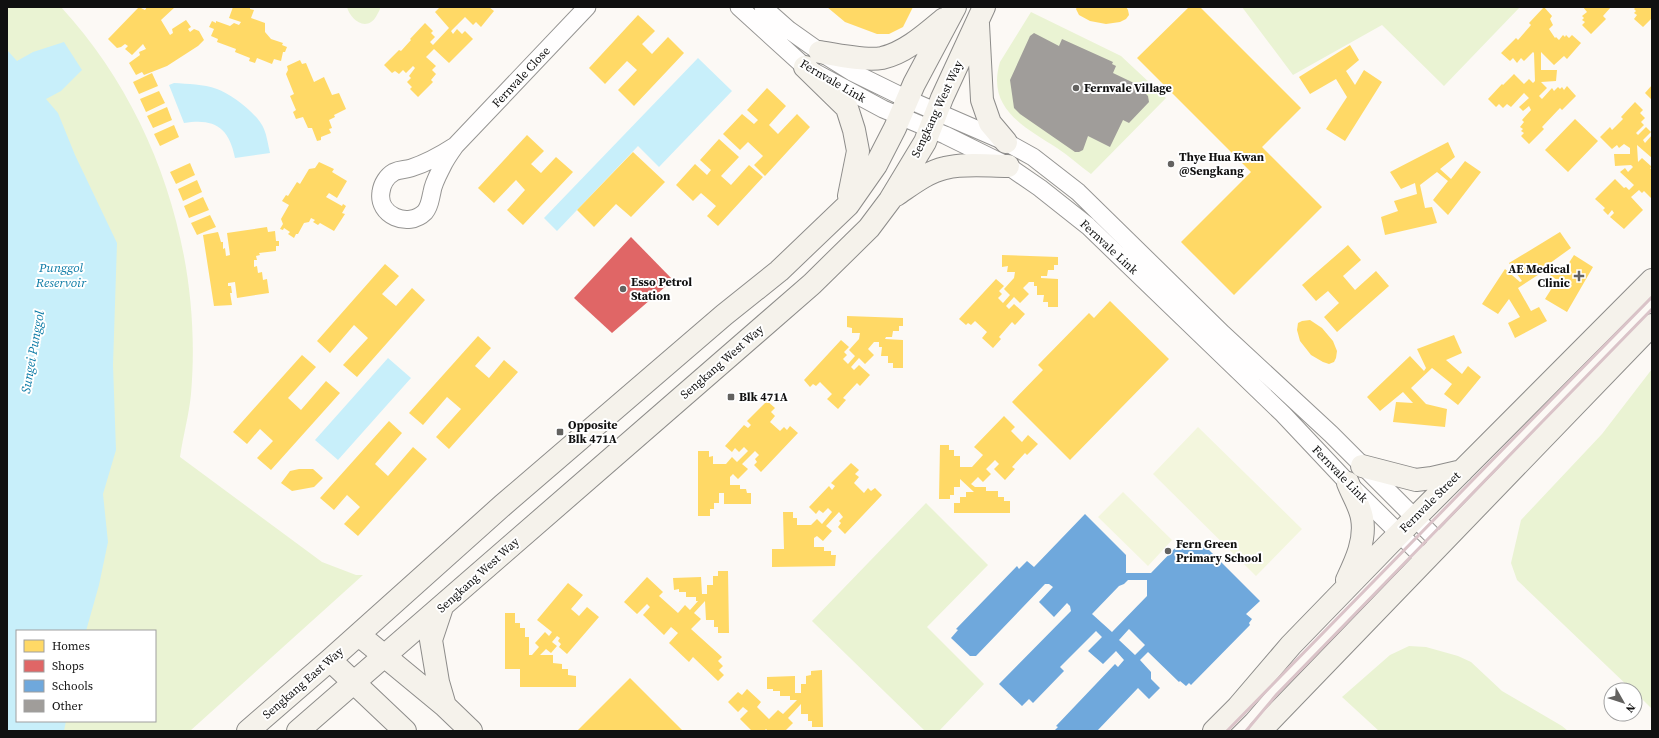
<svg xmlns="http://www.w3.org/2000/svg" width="1659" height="738" font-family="'Source Serif 4',serif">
<rect width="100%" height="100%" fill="#fcf9f5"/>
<path fill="#eaf3d3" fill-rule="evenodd" d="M7,7H61C156,110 203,255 191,394C189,415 183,436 180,457L322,562L356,575H363L190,731H7ZM17,631H155V721H17Z
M347,7H380V9C378,13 375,20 371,22C361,29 349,16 347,7Z
M1242,7H1520L1444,86L1382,25L1293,75Z
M1031,12L1121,56L1166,98L1091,174C1080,166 1069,156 1057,148C1024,127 986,108 1000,62Z
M1652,369V709L1635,692V690H1632L1517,580L1511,563L1521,520L1602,434Z
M926,503L988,565L927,627L984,684L939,731H925L812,621Z
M1409,646L1426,647L1458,656L1471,662L1502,691L1562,726L1568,731H1379L1342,697L1390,655Z"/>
<path fill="#f3f6dd" d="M1198,427L1302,529L1256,576L1153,474Z
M1123,492L1172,540L1148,566L1098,517Z"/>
<path fill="#c8effa" d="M64,42L82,70L61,91L46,99L58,113L75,155L117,243L113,365L116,450L103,494L108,542L99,585L86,631H17V721H66L64,731H7V50L17,61L33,52Z
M698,58L732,91L659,167L638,146L557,231L544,218Z
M174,83C188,84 203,84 217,89C231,94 258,114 264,129C267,136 268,145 270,153L235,158C229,127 214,118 184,123L169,85Z
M388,358L411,378L338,460L315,440Z"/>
<path fill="#ffd966" d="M139,7L145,10L147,7H175L161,20L170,35L173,33L172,29L186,20L191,27L188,29L190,32L194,29L199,31L204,40L198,46L167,66L144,75L142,72L136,75L129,63L140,55L139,52L146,49L143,44L132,55L125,49L128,46L125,44L121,47L117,48L108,39Z
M233,7H250V9L254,10L251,18L265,23V32L271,39L283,43L282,45L287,47L285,52H283L281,61L274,59L272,64L257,58L255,63L249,61L250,58L235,52L236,49L217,42L218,39L211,36L214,29L209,27L212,21L216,23V21L230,26L234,23L239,25L241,22L229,18Z
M440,7L441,8L443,7H489L494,11L481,27L476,22L473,25L465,17L451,31L453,34L457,29L462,34L465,31L473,39L449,63L434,49L426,57L436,66L432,70L436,74L431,80L433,82L418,97L410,89L412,87L407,82L411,78L409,76L415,68L413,66L406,73L403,70L399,74L395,71L392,73L384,65L399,50L401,51L411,40L410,39L425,23L433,31L431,33L435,37L430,42L433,45L449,28L435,12Z
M827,7H913L903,27L889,34H877L845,22Z
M1077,7H1126L1128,10L1129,15L1126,19L1120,22L1106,24L1090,21L1079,15L1076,9Z
M1189,7H1200L1301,108L1262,147L1322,207L1234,295L1181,242L1251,172L1137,58Z
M1544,7L1552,16L1550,19L1553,25L1549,29L1555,38L1556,37L1559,40L1563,35L1565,37L1566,35L1569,38L1572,35L1581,43L1567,59L1564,56L1554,65L1541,52V70H1557L1556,81L1541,82L1547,88L1539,96L1542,99L1552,88L1554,91L1558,87L1560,89L1562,87L1564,90L1567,86L1576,96L1562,110L1560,108L1542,127L1544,129L1529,144L1521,136L1524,133L1521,131L1523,129L1520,127L1524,122L1522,120L1531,110L1529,106L1523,111L1519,107L1529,98L1524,93L1511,107L1507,104L1503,108L1499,104L1496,107L1488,99L1502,84L1503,85L1514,74L1524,84L1529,79L1533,83L1535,81L1534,53L1533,52L1524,61L1521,58L1517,63L1513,58L1510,61L1501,53L1516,38L1518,40L1531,25L1529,23Z
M1583,7H1611L1603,16L1606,19L1591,34L1582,25L1585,22L1582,20L1584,18L1582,16L1587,12Z
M1636,7H1652V18L1643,27L1634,19L1637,15L1634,13L1636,11L1634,9Z
M638,15L655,31L642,44L652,54L668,37L684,53L634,106L618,90L637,70L627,61L605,84L589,68Z
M1350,45L1359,60L1346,71L1355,85L1364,70L1382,82L1345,141L1326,129L1347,97L1336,79L1310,94L1299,77Z
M300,60L302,64L306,63L314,82L324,77L332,95L339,93L346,109L334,115L335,117L329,120L332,128L329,129L331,133L321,137V140L317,141L312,128H308L303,117L296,119L293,112L296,110L290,96L294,94L286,74L288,70L287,66Z
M152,73L158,86L139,94L133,82Z
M1652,85V100L1645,93Z
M767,88L786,106L769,125L778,134L797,114L810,127L765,176L754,165L763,156L748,142L740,150L723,134L742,114L754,124L758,120L747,110Z
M159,91L165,103L146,112L140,99Z
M1635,102L1643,110L1640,113L1645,118L1641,122L1644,125L1636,133L1638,135L1646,127L1651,132L1643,140L1645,143L1652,135V158L1637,145L1638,162L1642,158L1652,167L1650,168L1652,170V199L1644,191L1642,193L1639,190L1631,197L1643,210L1624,229L1610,217L1614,213L1612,210L1608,215L1603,210L1605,208L1595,199L1615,179L1624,188L1626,187L1629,190L1634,185L1620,172L1625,168L1628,172L1633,167L1631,165L1615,166L1614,154H1630V148L1624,144L1619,148L1617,145L1612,149L1600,137L1610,127L1612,130L1623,119L1621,117Z
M167,107L172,120L153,128L147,116Z
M1575,119L1598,141L1568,172L1545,150Z
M174,125L179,137L160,146L154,134Z
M527,135L544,151L531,164L541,173L556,157L573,172L523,225L507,210L525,190L516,180L494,203L478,188Z
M719,139L739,157L721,176L731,185L749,165L763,177L718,226L707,216L716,206L701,193L693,201L676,185L695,164L707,175L711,170L700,160Z
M1448,142L1455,157L1440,169L1451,179L1465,161L1481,172L1448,215L1433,200L1448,181L1437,172L1420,185L1425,208L1432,207L1437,223L1385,235L1381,217L1398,211L1394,201L1417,194L1415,183L1401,189L1390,172Z
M633,152L665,182L631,217L616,204L594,227L577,210Z
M319,162L334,169L332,172L347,181L337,198L329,193L326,197L342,206L343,204L346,206L342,213L345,214L334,231L320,223L318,225L313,222L315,220L311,218L309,222L304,223L298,234H296L294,238L288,234L290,232L284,228L283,230L280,229L283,224L281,219L289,205L282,201L286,195L288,196L297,182L300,184L309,169L315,168Z
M190,163L195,175L176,184L170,172Z
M197,180L202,192L183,201L178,189Z
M203,197L209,210L189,218L184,206Z
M210,215L216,227L197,235L191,223Z
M267,227L268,232L275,231L276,241H279V246H276V251L259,253L260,255L256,256L257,260H254V267L257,266L258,273L262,272L263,280L267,279L269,293L237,298L235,282L228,283V286H231L232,293H230L232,305L214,306L203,235L218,232L221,242H223V249L225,248L226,256L230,255L227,233Z
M1560,232L1571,248L1546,266L1561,275L1574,255L1593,267L1567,312L1545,299L1557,280L1544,271L1518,288L1531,311L1539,307L1547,321L1515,338L1508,323L1520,317L1509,299L1498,314L1482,304L1505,269L1520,282L1522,281L1509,263Z
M1348,245L1361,260L1343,276L1355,290L1376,271L1389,286L1337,332L1324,317L1339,303L1328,291L1316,301L1302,285Z
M1002,255L1058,257V265H1054V270H1048L1047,276H1041V278L1058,279V307H1048V302H1043L1044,295H1037V286H1034V282H1029L1023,288L1029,294L1020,303L1014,297L1006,306L1009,309L1014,304L1025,314L1015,325L1012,322L999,337L1001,339L993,348L982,338L987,332L975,321L971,325L968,323L966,325L959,319L996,279L1004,286L999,291L1002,294L998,298L1003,303L1010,295L1004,289L1014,278L1015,272H1007L1008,266L1002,267Z
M385,264L399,276L382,294L396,306L412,288L425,300L357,377L343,365L368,338L354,325L330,353L317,341Z
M1110,301L1169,359L1070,460L1012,402L1043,370L1038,365L1089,313L1094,318Z
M847,316L903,318V326H899V331H893L892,337H886L885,339L903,340V368H893V363H888V356H881L882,347H879V342H874L868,349L874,355L865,364L859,358L851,367L854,370L859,365L870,375L860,386L857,383L843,398L846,400L838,409L827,399L832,394L820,382L816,386L813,384L810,387L804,380L841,340L849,347L844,352L847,355L843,359L848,364L855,356L849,350L859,339L860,333H852V328L847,327Z
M1310,320L1322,328L1333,341L1337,351L1336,358L1334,362L1329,364L1323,362L1311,355L1300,341L1297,330L1298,323L1302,321Z
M1454,335L1462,353L1446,360L1462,374L1468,366L1481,377L1458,405L1444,394L1452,384L1432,368L1411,388L1426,404L1447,409L1445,427L1393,422L1396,402L1413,403L1403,392L1380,411L1367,397L1410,356L1424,371L1426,368L1417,349Z
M478,336L491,348L475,366L489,378L504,360L518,372L449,449L436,437L461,409L447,397L423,425L409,413Z
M302,355L316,367L288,398L301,410L326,381L340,393L271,470L257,458L273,441L260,429L247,444L233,432Z
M767,401L775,408L771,412L775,416L770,422L780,431L784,427L787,430L790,426L798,433L761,472L754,465L757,462L755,459L759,455L755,451L742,464L748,469L738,479L733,474L730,477V485H740V489H746L747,493H751V504H724V493H719V503H714V509H710V516H698V451H709V457L713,456V464H726L732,457L737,462L748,451L744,447L739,452L735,448L732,452L725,446L744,425L748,428L751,425L747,421Z
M1004,416L1015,427L1011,431L1022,442L1028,435L1038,444L1027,455L1025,453L1012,467L1015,469L1005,480L994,469L999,464L995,460L986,469L991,474L983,482L978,477L971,484L975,487H986V491H998V497H1004V501H1010V513H954V503H960V497H966V492H974L960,479V487H954V495H950V499H939L940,445H949V450H954V456H960V467H972L983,455L974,447Z
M389,421L402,433L375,464L388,476L413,447L427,459L358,536L344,524L360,507L347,495L334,510L320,498Z
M851,463L859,470L855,474L859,477L854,483L864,493L868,488L871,491L875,488L882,495L845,534L838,527L841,523L839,521L843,517L839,512L826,526L832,531L823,541L817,536L814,538V547H824V551H831V555H836L835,566L772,567V549H784L783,512H793V518H797V525H811L817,519L822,524L832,512L828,508L823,513L819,510L816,514L809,507L829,486L832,490L835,486L831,483Z
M299,469H313L323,478L314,487L292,491L281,483L290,471Z
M718,571H728L729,633H718V627H714V620H706L705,601L694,613L701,619L691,629L722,657L718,661L723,666L719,670L724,675L718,681L693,657L689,662L669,643L678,633L671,627L664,635L643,615L650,607L647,604L637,614L624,602L647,577L663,592L659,596L678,613L685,605L690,610L698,601H696V597H686V592H679V589L674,590L673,578L701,577L702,594H707V585H713V576H718Z
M568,583L583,595L571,609L579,616L587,607L599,617L567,654L559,647L561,644L558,641L560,638L557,636L552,642L557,646L551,653L546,649L540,655H553V663L562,664V669H568V675L576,676V687H520V669H505V613H515V623H520V628H525V637H529V655H532L539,647L535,643L545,632L549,636L552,632L537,620Z
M822,670L823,727H812V721H808V714H801V704L788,718L793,723L785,731H768L766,729L764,731H752L740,719L748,711L743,707L738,712L728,702L738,692L742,695L747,689L761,702L757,707L769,719L778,710L783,714L797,700H790V696H780V691H773V689H767V677L795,676V693H801V684H806V676L811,675V671Z
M630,678L683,731H577Z"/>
<path fill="#e06666" d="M631,237L673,280L612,333L574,298Z"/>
<path fill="#6fa8dc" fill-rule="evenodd" d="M1085,514L1126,555V573H1151L1179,544H1203L1260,601L1246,614L1252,619L1249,623L1250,625L1191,685L1189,683L1186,686L1180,681L1179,682L1148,652L1140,660L1151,672V679L1160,688L1149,699L1138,688L1097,731H1054L1058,727L1056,726L1115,664L1118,667L1124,660L1116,651L1103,664L1088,651L1102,637L1096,631L1060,667L1064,671L1033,703L1029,699L1022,706L999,684L1071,611L1070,606L1067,603L1054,617L1039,602L1053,587L1049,584H1045L976,656H970L951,638L958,630L956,629L1017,566L1019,569L1027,561L1034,567ZM1128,580H1147V596L1112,632L1092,614L1119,586L1124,584ZM1129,629L1145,645L1135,655L1119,640Z"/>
<path fill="#a09d9a" d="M1034,33L1059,46L1062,39L1113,62L1112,64L1116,66L1113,73L1136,84L1148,96L1149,102L1129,123L1123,120L1110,147L1088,136L1083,150L1079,152H1075L1020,114L1014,108L1010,80L1030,36Z"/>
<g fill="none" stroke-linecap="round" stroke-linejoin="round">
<defs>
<path id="street" d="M739,7L805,67L883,109L945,135L1008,166L1040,188L1088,226L1283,414L1348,483L1425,559
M763,7L789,30L820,52L852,72L907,99L1006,142L1033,157L1078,192L1223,334L1331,434L1440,543
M455,146C441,155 427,163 411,168C405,170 400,169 394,172C387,176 382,184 381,192C377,215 408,229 425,212C430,206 430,200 432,192C433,184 438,175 442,167C445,160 450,153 455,146L587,7"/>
<path id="secondary" d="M978,24L982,100L990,123L1006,142
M820,52C837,55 866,61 882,58C905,53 926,34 944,19
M805,67L847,108L854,130L858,151L849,196
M896,195C911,185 927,172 945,168C965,163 988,166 1008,166
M1362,466L1416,480L1432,478L1462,471
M1347,580C1356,561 1366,540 1362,518C1360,506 1352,494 1348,483
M442,607L431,640L438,682L445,706
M359,635L445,706L471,731
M330,660L405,731
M248,731L330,660L503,505L724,315L779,271L848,205L876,165L895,128L914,84L955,7
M298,731L812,284L869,228L890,200L925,142L942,98L984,7
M1214,731L1238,707L1291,645L1389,544L1652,280
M1260,731L1652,325"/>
</defs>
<use href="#street" stroke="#969593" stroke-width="19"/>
<use href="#secondary" stroke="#8d8c8a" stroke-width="24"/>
<use href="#street" stroke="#fffefe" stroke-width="17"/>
<use href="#secondary" stroke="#f5f2eb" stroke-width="22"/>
<path stroke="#dac3c8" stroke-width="3" d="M1227,731L1652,297
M1246,731L1277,694L1652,309"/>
</g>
<g fill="#636260" stroke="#fff" stroke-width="1.5">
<circle cx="1076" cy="88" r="4"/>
<circle cx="1171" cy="164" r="4"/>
<path d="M1577 270h4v4h4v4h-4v4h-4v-4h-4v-4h4z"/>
<circle cx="623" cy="289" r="4"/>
<rect x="727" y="393" width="8" height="8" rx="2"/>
<rect x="556" y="428" width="8" height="8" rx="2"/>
<circle cx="1168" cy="551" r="4"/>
</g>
<g text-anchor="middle" stroke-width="4" stroke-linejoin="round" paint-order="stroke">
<g font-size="12" fill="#101010" stroke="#fff">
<text transform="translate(521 77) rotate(-47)" y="4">Fernvale Close</text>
<text transform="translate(833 81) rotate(30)" y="4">Fernvale Link</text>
<text transform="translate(937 109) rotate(-65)" y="4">Sengkang West Way</text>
<text transform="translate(1109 247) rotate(43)" y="4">Fernvale Link</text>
<text transform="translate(722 362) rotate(-41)" y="4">Sengkang West Way</text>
<text transform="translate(1340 474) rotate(46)" y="4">Fernvale Link</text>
<text transform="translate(1430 502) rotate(-45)" y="4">Fernvale Street</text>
<text transform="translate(478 575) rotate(-42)" y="4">Sengkang West Way</text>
<text transform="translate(303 683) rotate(-41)" y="4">Sengkang East Way</text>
</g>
<g font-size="12" font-weight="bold" fill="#101010" stroke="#fff" text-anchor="start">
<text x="1084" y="92">Fernvale Village</text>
<text x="1179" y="161">Thye Hua Kwan<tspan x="1179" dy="14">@Sengkang</tspan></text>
<text x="1570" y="273" text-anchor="end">AE Medical<tspan x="1570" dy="14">Clinic</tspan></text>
<text x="631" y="286">Esso Petrol<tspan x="631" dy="14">Station</tspan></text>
<text x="739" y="401">Blk 471A</text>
<text x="568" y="429">Opposite<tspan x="568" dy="14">Blk 471A</tspan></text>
<text x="1176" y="548">Fern Green<tspan x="1176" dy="14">Primary School</tspan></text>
</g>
<g font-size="13" font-style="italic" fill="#0c7ba6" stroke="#fff">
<text x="61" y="272">Punggol<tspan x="61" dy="15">Reservoir</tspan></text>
<text transform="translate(32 352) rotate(-80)" y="5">Sungei Punggol</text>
</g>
</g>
<rect width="1659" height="738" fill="none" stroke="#101010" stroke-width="16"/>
<rect x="16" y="630" width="140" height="92" fill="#ffffff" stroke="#9f9f9f"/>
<rect x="24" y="640" width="20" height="12" fill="#ffd966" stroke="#9f9f9f"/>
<text x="52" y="650" font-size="12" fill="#101010">Homes</text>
<rect x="24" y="660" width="20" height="12" fill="#e06666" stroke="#9f9f9f"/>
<text x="52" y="670" font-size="12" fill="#101010">Shops</text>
<rect x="24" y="680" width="20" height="12" fill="#6fa8dc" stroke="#9f9f9f"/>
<text x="52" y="690" font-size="12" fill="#101010">Schools</text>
<rect x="24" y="700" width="20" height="12" fill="#a09d9a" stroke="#9f9f9f"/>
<text x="52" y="710" font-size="12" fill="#101010">Other</text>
<g transform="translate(1623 702) rotate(129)"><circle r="19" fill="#ffffff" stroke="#9f9f9f"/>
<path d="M0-3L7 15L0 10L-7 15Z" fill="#636260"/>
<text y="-6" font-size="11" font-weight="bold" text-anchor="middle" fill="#101010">N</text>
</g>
</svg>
